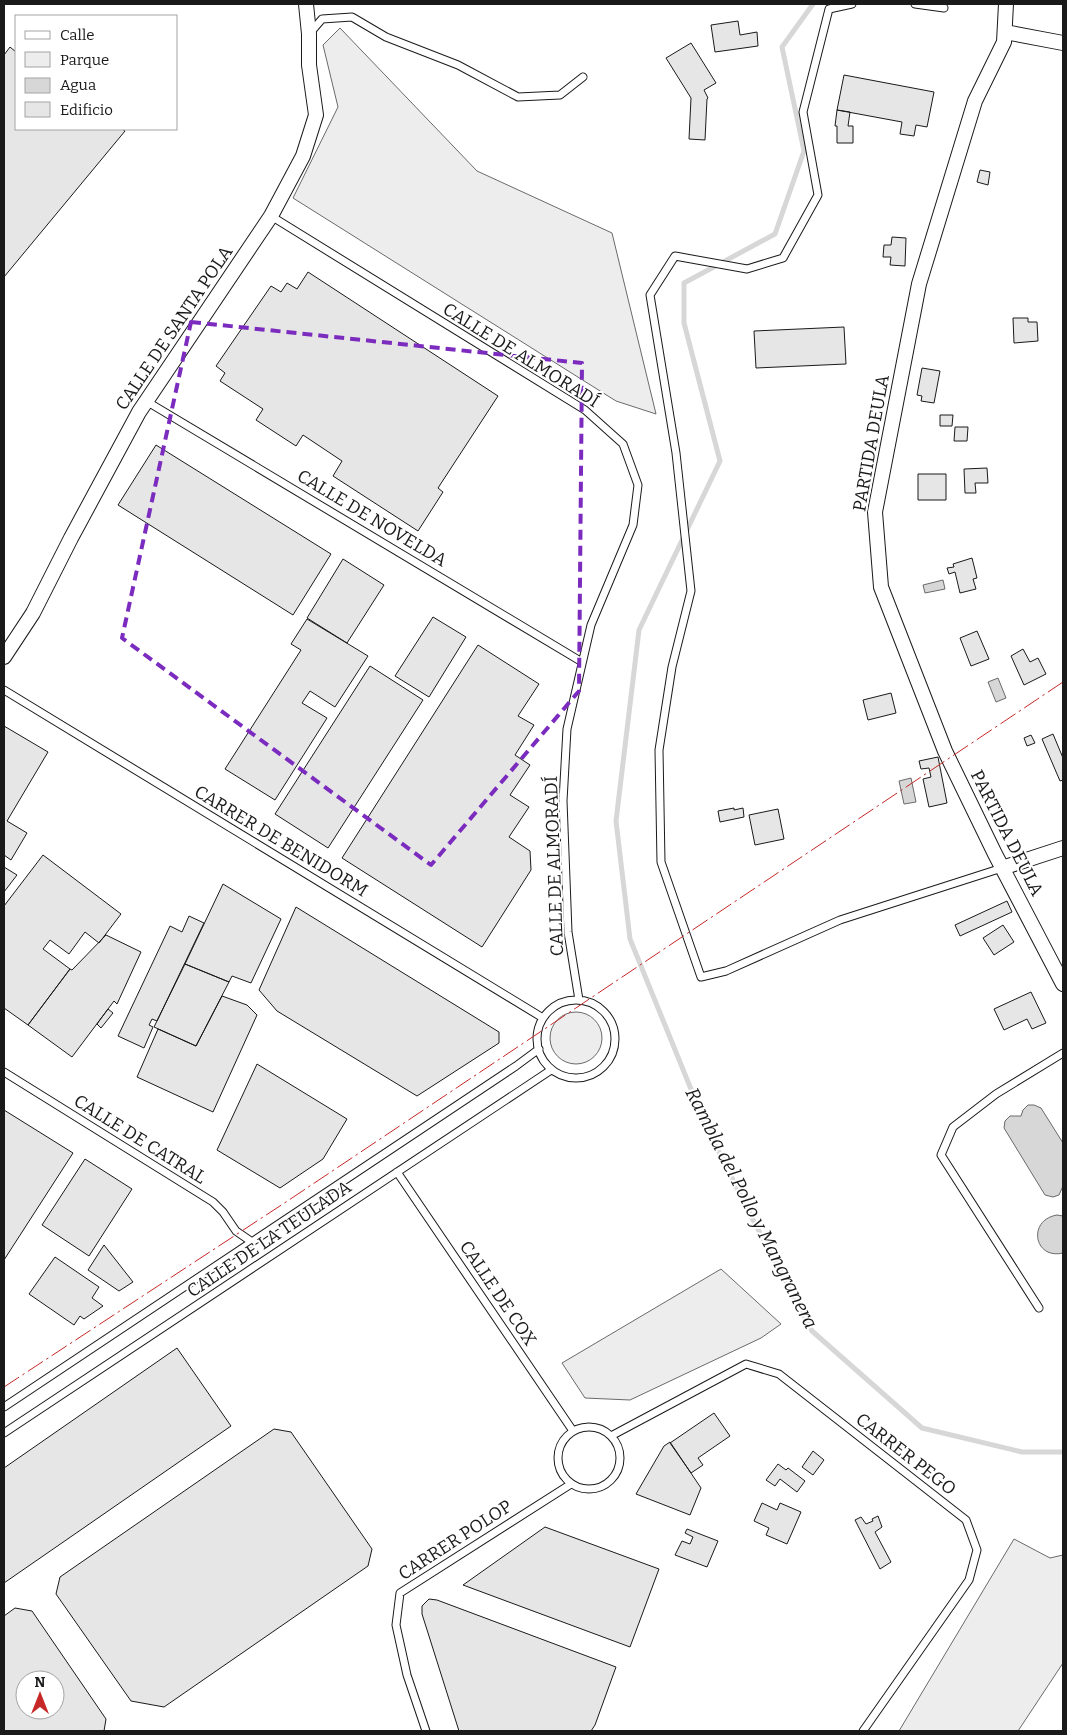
<svg xmlns="http://www.w3.org/2000/svg" width="1067" height="1735" font-family="Bitter,serif">
<rect width="100%" height="100%" fill="#fff"/>
<path fill="#ededed" stroke="#6a6a6a" d="M340,28L477,171L612,233L656,414L616,401L293,198L338,107L323,45Z
M550 1038a26 26 0 1 1 52 0a26 26 0 1 1-52 0Z
M721,1269L781,1324L761,1338L630,1400L585,1398L562,1363Z
M1014,1539L1050,1558L1063,1555V1663L1018,1731H899Z"/>
<path fill="#d7d7d7" stroke="#6a6a6a" d="M943,580L945,589L925,593L923,585Z
M998,678L1006,698L996,702L988,682Z
M911,778L916,802L904,804L899,781Z
M1028,1105H1034L1041,1108L1063,1143V1186L1059,1195L1053,1197L1045,1195L1004,1128L1005,1121L1010,1116H1021L1023,1110Z
M1057,1215L1063,1216V1253C1034,1260 1027,1220 1057,1215Z"/>
<g fill="none" stroke-linecap="round" stroke-linejoin="round">
<path stroke="#d7d7d7" stroke-width="5" d="M813,4L782,47L804,151L775,234L684,283V323L720,461L639,630L616,821L630,939L706,1126L751,1216L812,1331L922,1428L1022,1452H1063"/>
</g>
<path fill="#e6e6e6" stroke="#1a1a1a" fill-rule="evenodd" d="M738,21L740,35L757,32L758,46L715,52L711,25Z
M691,43L716,83L704,90L708,98L707,99L705,140L689,139L691,98L666,58Z
M10,47L16,52V129H122L125,131L4,277V55Z
M844,75L934,92L927,127L916,125L914,136L900,134L902,122L837,110Z
M837,110L850,112L848,126H853V143H837V126H835Z
M980,170L990,172L988,185L977,182Z
M892,237L906,238L905,266L890,265L891,257H883L884,245H891Z
M308,272L498,396L438,488L443,492L418,531L333,476L342,461L303,435L296,446L256,420L263,409L220,381L225,373L216,366L271,286L281,292L287,283L297,289Z
M1013,318H1028V322H1037L1038,341L1014,343Z
M844,327L846,364L756,368L754,331Z
M922,368L940,371L934,403L921,401L922,396L917,395Z
M940,415H953L952,426H940Z
M955,427H968L967,441H954Z
M156,445L331,554L293,615L118,505Z
M987,468L988,483H975L976,493H965L964,469Z
M918,474H946V500H918Z
M972,558L977,578L973,579L976,589L960,593L955,572L949,574L947,568L954,567L953,564Z
M343,559L384,585L347,643L307,618Z
M433,617L466,637L429,697L395,676Z
M307,619L368,656L335,707L310,691L302,703L327,718L275,800L225,769L301,650L291,644Z
M977,631L989,659L971,666L960,638Z
M478,645L539,684L518,716L534,725L515,755L530,765L510,795L529,807L509,837L530,851L531,870L482,947L342,858Z
M1023,649L1030,662L1038,658L1046,674L1024,685L1011,656Z
M370,666L423,700L328,848L275,814Z
M891,693L896,713L868,720L863,700Z
M4,726L48,752L7,821L27,833L11,860L4,855Z
M1053,734L1063,758V780L1060,781L1042,739Z
M1031,735L1035,743L1027,746L1024,738Z
M938,757L947,803L929,807L923,779L931,777L929,768L921,769L919,761Z
M734,808V810L743,808L744,817L720,822L718,811Z
M778,809L784,839L755,845L749,815Z
M43,855L121,914L99,943L85,932L69,954L50,940L43,949L70,969L28,1025L4,1008V906Z
M4,867L17,875L4,892Z
M223,884L281,919L251,983L232,976L229,982L185,964Z
M1007,901L1012,912L960,936L955,925Z
M296,907L499,1032V1043L417,1096L277,1011L259,990Z
M189,916L204,923L157,1021L152,1019L149,1025L153,1027L144,1048L118,1036L170,926L182,932Z
M1003,925L1014,942L994,955L983,938Z
M106,935L141,952L117,1004L114,1001L72,1057L28,1025L70,969L72,970Z
M185,964L229,982L196,1046L154,1027Z
M1031,992L1046,1023L1032,1029L1027,1019L1004,1030L994,1009Z
M222,996L247,1005L257,1015L213,1112L137,1077L158,1029L196,1046Z
M108,1009L113,1013L101,1028L97,1024Z
M257,1064L347,1119L323,1159L280,1188L217,1150Z
M4,1110L73,1153L4,1260Z
M85,1159L132,1189L89,1256L42,1225Z
M104,1245L133,1282L119,1291L88,1270Z
M55,1257L99,1287L92,1298L103,1306L84,1319L80,1316L74,1325L29,1294Z
M177,1348L231,1426L4,1583V1468Z
M714,1413L730,1436L698,1458L703,1465L691,1473L670,1443Z
M274,1429L291,1432L372,1549L368,1566L164,1707L131,1701L56,1594L60,1577Z
M670,1442L701,1488L690,1515L636,1494L664,1446Z
M813,1451L824,1460L813,1475L802,1467Z
M778,1464L786,1470L788,1468L805,1481L797,1492L780,1479L775,1486L766,1480Z
M762,1503L777,1510L780,1503L801,1512L787,1544L766,1535L769,1528L754,1521Z
M878,1516L882,1527L875,1532L891,1562L880,1569L855,1520L861,1517L866,1524L873,1521L872,1519Z
M545,1527L659,1569L630,1647L463,1585Z
M687,1529L718,1541L707,1567L675,1555L682,1541L690,1544L693,1537L685,1533Z
M429,1599L437,1600L616,1667L595,1725L591,1731H459L422,1614V1606Z
M15,1608L32,1611L106,1719L104,1731H4V1616ZM25,1680H55V1710H25Z"/>
<g fill="none" stroke-linecap="round" stroke-linejoin="round">
<defs>
<path id="service" d="M852,4L829,9L803,112L818,195L783,258L747,269L675,256L650,295L676,453L691,591L672,667L659,750L661,862L701,977L726,971L840,920L1002,868
M915,4L944,8
M310,33L322,19L352,17L386,37L458,65L518,97L560,95L583,77
M271,216L585,410L623,444L638,485L633,525L591,625L567,729L563,801L568,932L579,1000
M146,401L582,662
M4,690L543,1018
M537 1039a39 39 0 1 1 78 0a39 39 0 1 1-78 0Z
M4,1072L213,1202L223,1212L236,1231L252,1242
M397,1172L573,1431
M1039,1308L941,1155L953,1127L996,1094L1063,1053
M4,1407L516,1066L539,1049
M558 1458a31 31 0 1 1 62 0a31 31 0 1 1-62 0Z
M4,1433L551,1070
M611,1436L746,1364L779,1374L966,1520L977,1550L969,1580L863,1731
M426,1731L407,1675L396,1625L400,1593L571,1484"/>
<path id="minor" d="M1006,4L1004,42L975,101L919,284L875,512L881,587L945,751L995,854L1063,984
M1005,32L1063,43
M4,657L33,613L71,538L139,412L271,216L303,156L316,115L309,65V34L306,4
M1002,868L1063,848"/>
</defs>
<use href="#service" stroke="#1a1a1a" stroke-width="9"/>
<use href="#minor" stroke="#1a1a1a" stroke-width="16"/>
<use href="#service" stroke="#fff" stroke-width="7"/>
<use href="#minor" stroke="#fff" stroke-width="14"/>
<path stroke="#c62828" stroke-width="1" stroke-dasharray="18 4 2.5 4" stroke-linecap="butt" d="M4,1387L289,1200L1063,682"/>
</g>
<path fill="none" stroke="#7b2cbf" stroke-width="4" stroke-dasharray="10 6" stroke-linejoin="round" d="M191,322L582,363L579,691L431,865L122,638Z"/>
<g text-anchor="middle" stroke-width="4" stroke-linejoin="round" paint-order="stroke">
<g font-size="18" fill="#1a1a1a" stroke="#fff">
<text transform="translate(174 328) rotate(-56)" y="6">CALLE DE SANTA POLA</text>
<text transform="translate(521 355) rotate(32)" y="6">CALLE DE ALMORADÍ</text>
<text transform="translate(871 443) rotate(-80)" y="6">PARTIDA DEULA</text>
<text transform="translate(372 518) rotate(31)" y="6">CALLE DE NOVELDA</text>
<text transform="translate(1007 833) rotate(63)" y="6">PARTIDA DEULA</text>
<text transform="translate(281 841) rotate(31)" y="6">CARRER DE BENIDORM</text>
<text transform="translate(554 866) rotate(-92)" y="6">CALLE DE ALMORADÍ</text>
<text transform="translate(140 1139) rotate(32)" y="6">CALLE DE CATRAL</text>
<text transform="translate(269 1239) rotate(-34)" y="6">CALLE DE LA TEULADA</text>
<text transform="translate(498 1293) rotate(56)" y="6">CALLE DE COX</text>
<text transform="translate(906 1454) rotate(38)" y="6">CARRER PEGO</text>
<text transform="translate(455 1540) rotate(-33)" y="6">CARRER POLOP</text>
</g>
<g font-size="19" font-style="italic" fill="#1a1a1a" stroke="#fff">
<text transform="translate(752 1208) rotate(63)" y="7">Rambla del Pollo y Mangranera</text>
</g>
</g>
<rect width="1067" height="1735" fill="none" stroke="#1a1a1a" stroke-width="10"/>
<rect x="15" y="15" width="162" height="115" fill="#ffffff" stroke="#a3a3a3"/>
<rect x="25" y="31" width="25" height="8" fill="#ffffff" stroke="#a3a3a3"/>
<text x="60" y="40" font-size="15" fill="#1a1a1a">Calle</text>
<rect x="25" y="52" width="25" height="15" fill="#ededed" stroke="#a3a3a3"/>
<text x="60" y="65" font-size="15" fill="#1a1a1a">Parque</text>
<rect x="25" y="78" width="25" height="15" fill="#d7d7d7" stroke="#a3a3a3"/>
<text x="60" y="90" font-size="15" fill="#1a1a1a">Agua</text>
<rect x="25" y="102" width="25" height="15" fill="#e6e6e6" stroke="#a3a3a3"/>
<text x="60" y="115" font-size="15" fill="#1a1a1a">Edificio</text>
<g transform="translate(40 1695)"><circle r="24" fill="#ffffff" stroke="#a3a3a3"/>
<path d="M0-4L9 19L0 12L-9 19Z" fill="#c62828"/>
<text y="-8" font-size="14" font-weight="bold" text-anchor="middle" fill="#1a1a1a">N</text>
</g>
</svg>
